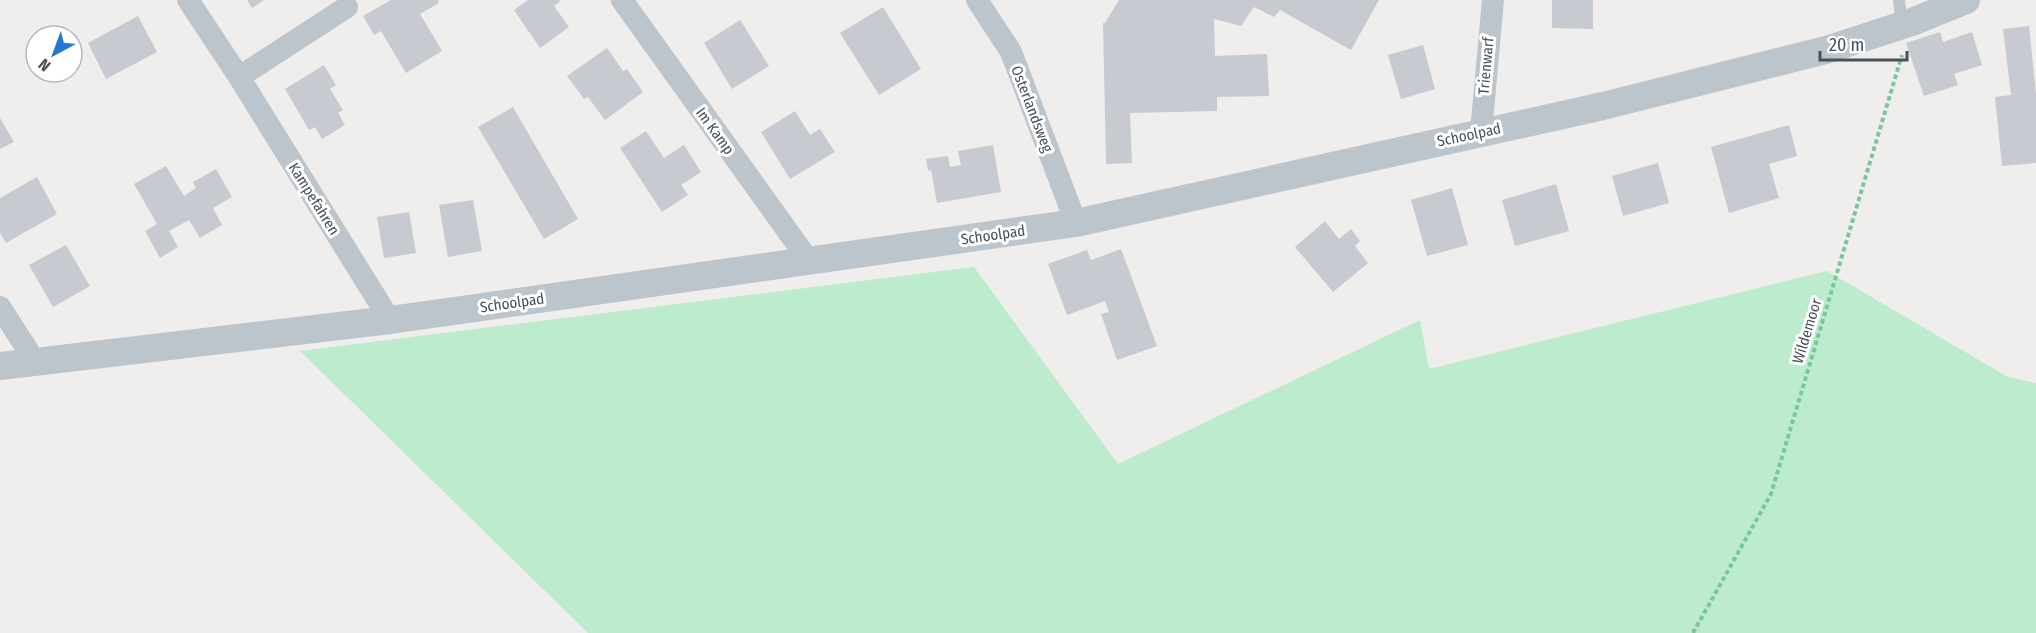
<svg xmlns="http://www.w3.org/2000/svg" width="2036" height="633" font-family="'Fira Sans Condensed',sans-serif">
<rect width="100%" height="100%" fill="#f0eded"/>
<path fill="#bdebcd" d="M974,267L1118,464L1420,320L1429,369L1827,271L2008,377L2036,383V633H588L300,351Z"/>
<path fill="#c7cad0" d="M247,0H264L252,8Z
M391,0H438L439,3L420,14L442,51L406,73L381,31L374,35L363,16Z
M528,0H559L560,1L554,6L569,27L540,48L514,10Z
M1119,0H1379L1351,50L1280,10L1274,17L1254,7L1241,26L1214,19L1215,56L1267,54L1269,96L1217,97V111L1130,113L1132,163L1106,164L1103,23H1105Z
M1552,0H1593V29L1552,28Z
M883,7L921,69L879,95L840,33Z
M138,16L157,52L106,79L88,43Z
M740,20L769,66L732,89L704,43Z
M2029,26L2036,94V163L2002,166L1995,97L2011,95L2003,29Z
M1940,32L1943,42L1972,32L1982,65L1954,74L1958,85L1924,96L1906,43Z
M1423,45L1435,89L1401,99L1388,55Z
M607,48L623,71L627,69L643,92L605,120L588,97L584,99L567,76Z
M324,65L336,85L330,89L343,110L338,113L345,125L322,139L315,127L309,130L285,89Z
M513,107L578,219L544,239L478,127Z
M795,111L810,135L820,129L835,152L790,179L761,132Z
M0,118L14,142L0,149Z
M1789,125L1797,156L1769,164L1779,198L1729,213L1711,147Z
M646,131L664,158L684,145L701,172L681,185L688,195L662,212L620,148Z
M993,145L1001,192L937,203L931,170L928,171L926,159L948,156L950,167L961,165L958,151Z
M1658,163L1669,203L1623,216L1612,176Z
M166,166L184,196L196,188L193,182L216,169L232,197L213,208L222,225L200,238L189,220L169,231L178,247L160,258L145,231L157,224L134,184Z
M37,177L57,214L6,243L0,233V198Z
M1556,184L1569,231L1515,246L1502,200Z
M1452,188L1468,245L1427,256L1411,200Z
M473,200L482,251L448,257L439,205Z
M409,212L416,253L384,258L377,217Z
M1325,221L1339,239L1351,229L1360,241L1355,246L1368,263L1333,292L1295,247Z
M66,245L90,286L53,307L29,265Z
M1121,249L1157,346L1117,360L1101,314L1109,312L1105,301L1067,315L1048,264L1087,250L1091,260Z"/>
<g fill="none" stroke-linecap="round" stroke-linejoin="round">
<path stroke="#78c79d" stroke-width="4" stroke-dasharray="4.5 3" stroke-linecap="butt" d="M1693,633L1771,494L1902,55"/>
<path stroke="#bcc5cc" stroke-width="12" d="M1899,0L1902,25"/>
<path stroke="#bcc5cc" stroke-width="22" d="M188,0L239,77L390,320
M622,0L809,261
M977,0L1011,52L1076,223
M239,77L347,7
M1481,132L1493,0
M0,307L36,363"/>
<path stroke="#bcc5cc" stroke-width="28" d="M0,366L390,320L1076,223L1603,106L1826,50L1912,22L1966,0"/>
</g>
<g text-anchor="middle" stroke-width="6" stroke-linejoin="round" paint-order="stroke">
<g font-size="15" fill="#475159" stroke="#fff">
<text transform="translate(1486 66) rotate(-85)" y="5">Trienwarf</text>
<text transform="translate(1032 109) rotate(69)" y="5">Osterlandsweg</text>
<text transform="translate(715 131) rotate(54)" y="5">Im Kamp</text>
<text transform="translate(1469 135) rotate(-12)" y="5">Schoolpad</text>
<text transform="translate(314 199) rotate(58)" y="5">Kampefahren</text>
<text transform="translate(993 235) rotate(-8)" y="5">Schoolpad</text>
<text transform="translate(512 303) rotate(-8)" y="5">Schoolpad</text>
<text transform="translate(1807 331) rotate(-73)" y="5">Wildemoor</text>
</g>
</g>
<g transform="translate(54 54) rotate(221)"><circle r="28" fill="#ffffff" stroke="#b5b9bd" stroke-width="1.5"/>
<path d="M0-4.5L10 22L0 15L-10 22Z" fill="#2478d3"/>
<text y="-9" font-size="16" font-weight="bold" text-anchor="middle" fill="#475159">N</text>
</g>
<path d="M1820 51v9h87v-9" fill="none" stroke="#475159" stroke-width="3"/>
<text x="1829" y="51" font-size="18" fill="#475159" stroke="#ffffff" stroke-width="4.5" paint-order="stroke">20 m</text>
</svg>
